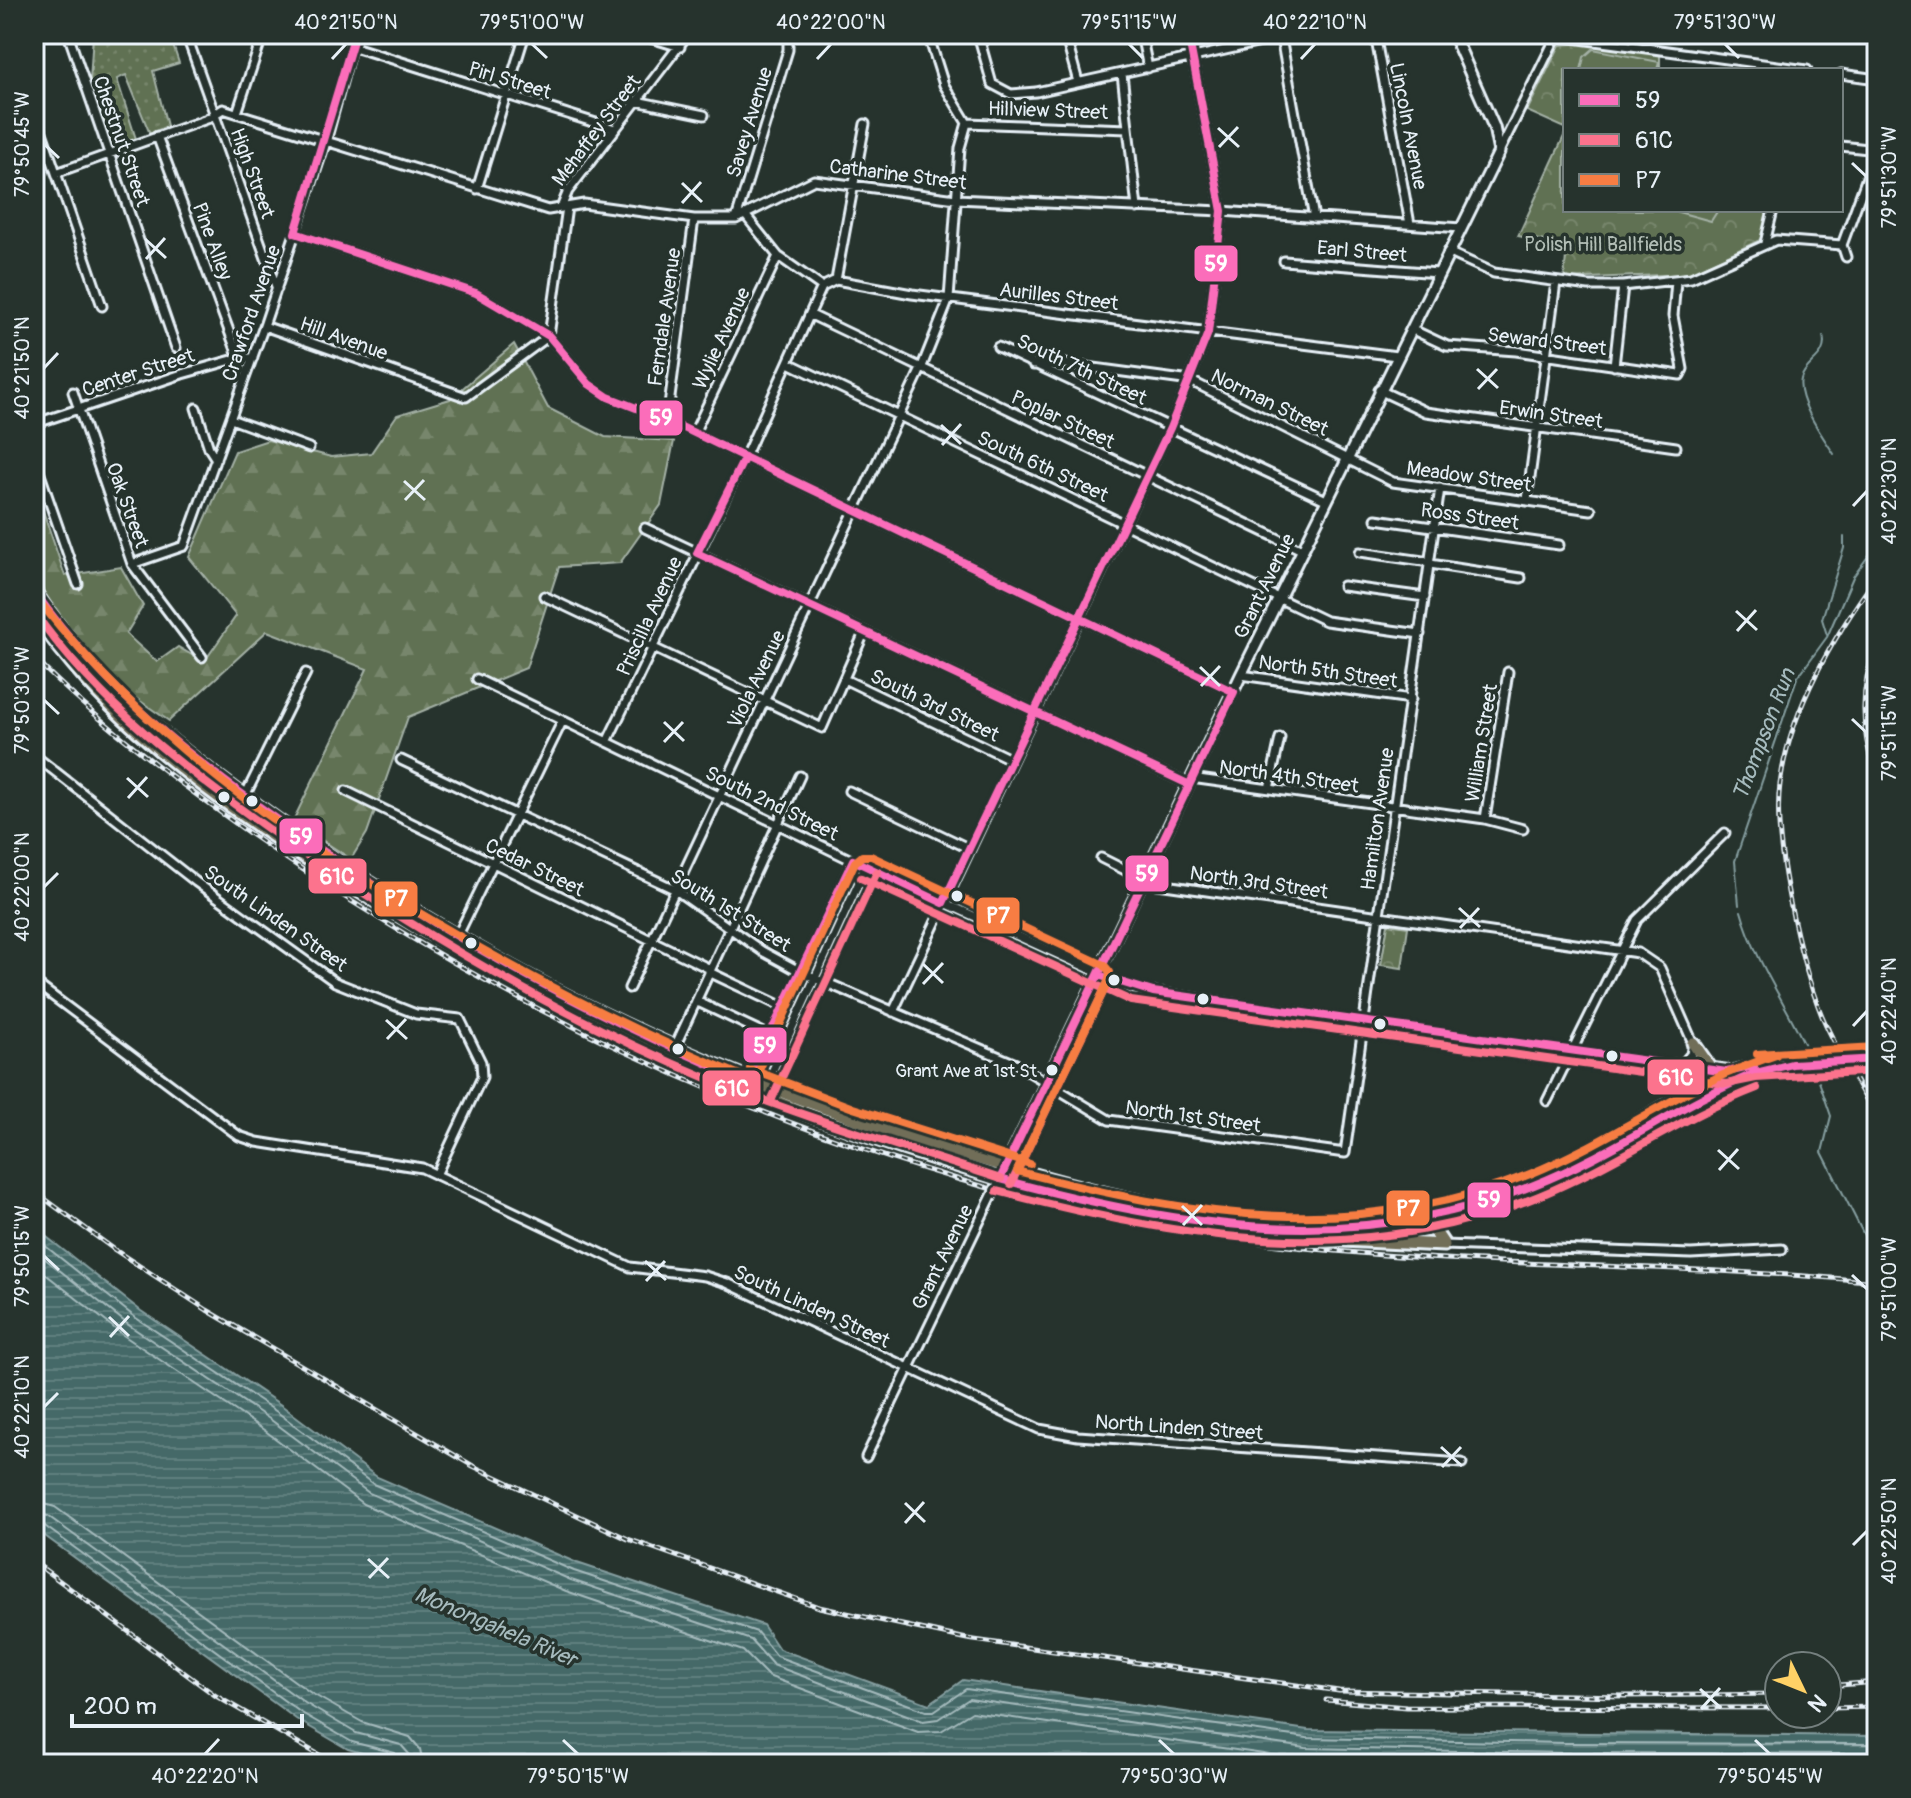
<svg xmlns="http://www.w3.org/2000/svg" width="1911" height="1798" font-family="Pangolin,sans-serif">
<defs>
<pattern id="grass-dots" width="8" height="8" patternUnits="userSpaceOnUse" patternTransform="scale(2)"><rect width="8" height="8" fill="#607153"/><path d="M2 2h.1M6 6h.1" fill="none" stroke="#77866c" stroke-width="1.8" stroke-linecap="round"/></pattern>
<pattern id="forest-firs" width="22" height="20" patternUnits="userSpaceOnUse" patternTransform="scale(2)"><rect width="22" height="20" fill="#607153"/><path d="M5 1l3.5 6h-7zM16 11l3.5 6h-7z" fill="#77866c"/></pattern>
<pattern id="park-crowns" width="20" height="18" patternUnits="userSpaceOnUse" patternTransform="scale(2)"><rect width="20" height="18" fill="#607153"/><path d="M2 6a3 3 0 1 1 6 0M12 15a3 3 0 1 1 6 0" fill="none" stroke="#77866c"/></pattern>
<pattern id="water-rules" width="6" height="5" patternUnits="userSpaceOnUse" patternTransform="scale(2)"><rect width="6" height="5" fill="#446967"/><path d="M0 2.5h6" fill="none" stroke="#5f7f7e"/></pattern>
</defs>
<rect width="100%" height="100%" fill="#26332d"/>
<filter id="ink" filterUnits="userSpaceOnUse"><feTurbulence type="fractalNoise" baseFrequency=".0125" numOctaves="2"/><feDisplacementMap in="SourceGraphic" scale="16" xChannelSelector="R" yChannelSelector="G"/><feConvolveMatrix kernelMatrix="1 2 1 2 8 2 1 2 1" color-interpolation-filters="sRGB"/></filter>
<g filter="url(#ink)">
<path fill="url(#grass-dots)" stroke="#a4b1a6" stroke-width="2" d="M93,34H179L181,42L173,45L179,63L153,71L167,126L150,134L126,75L117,79L136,139L110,146L90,81Z"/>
<path fill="url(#forest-firs)" stroke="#a4b1a6" stroke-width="2" d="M514,344L548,408L605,437L674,441L661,505L620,563L559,567L526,668L408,717L367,833L351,859L293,821L367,669L267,631L169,721L113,682L59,617L34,575V484L65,576L121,567L143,606L126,634L157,662L178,647L204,662L236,616L189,557L235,451L268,440L331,457L371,453L397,415L450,399Z"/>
<path fill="url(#park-crowns)" stroke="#a4b1a6" stroke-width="2" d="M1586,43L1660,51V70H1565V128L1527,111L1560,45Z
M1565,134V210H1770L1760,240L1688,274L1564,279L1567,245L1518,236Z
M1388,924L1408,927L1402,968L1381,965Z"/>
<path fill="#607153" stroke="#a4b1a6" stroke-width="2" d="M1593,49L1659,62L1657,70H1581L1584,57Z
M1671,210H1718L1711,221Z"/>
<path fill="url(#water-rules)" stroke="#869fa1" stroke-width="2" d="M34,1227L141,1311L281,1405L377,1477L577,1563L763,1625L779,1649L929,1704L963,1680L1308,1730L1877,1736V1764H400L348,1749L296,1719L34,1528Z"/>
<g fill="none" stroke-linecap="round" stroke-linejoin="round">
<path stroke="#a6bbbe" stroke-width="2" d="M34,1237L136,1318L277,1412L373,1484L574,1571L757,1632L776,1656L926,1711H934L966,1689L1307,1738L1566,1743L1877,1744
M34,1250L130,1326L271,1420L369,1493L571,1580L751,1640L773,1665L923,1721L938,1719L969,1699L1306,1748L1566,1753L1877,1754
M34,1265L123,1335L264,1430L363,1504L566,1591L743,1651L768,1676L918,1732L941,1731L972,1712L1305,1760L1494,1764
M34,1501L55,1507L311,1693L362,1722L410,1737L420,1749L423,1764
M34,1513L48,1516L305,1703L356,1733L401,1745L409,1754L410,1764
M34,1523L42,1524L300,1712L352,1742L395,1753L400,1764"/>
<path stroke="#869fa1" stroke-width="2" d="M1823,336C1829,358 1805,362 1801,379C1796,400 1823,437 1834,454
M1827,635L1822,619L1844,548V537
M1739,905L1735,861L1797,678L1827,637L1853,577L1877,544
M1741,911C1756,965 1791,1010 1812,1061
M1814,1067L1831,1116L1822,1152L1865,1237L1877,1240"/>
<defs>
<path id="minor" d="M68,34L176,348
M186,34L277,289
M638,34L680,47
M978,34L992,84L1011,94L1036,92L1297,34
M1065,34L1078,82
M1141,34L1148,68
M1375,34L1410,224
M1543,34L1807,70
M1281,38L1314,218
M351,46L615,129
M1122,74L1137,208
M1841,74L1877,79
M636,101L704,115
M34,109L102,306
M237,113L263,34
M967,123L1128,129
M157,136L239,358
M1841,146L1877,150
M1500,150L1556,37
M56,173L207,119L223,109L548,210L584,204L694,219H736L814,180L956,199L1222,211L1461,228
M477,189L525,34
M561,208L568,191L688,34
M746,216L778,256L822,287L836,280L912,294L1397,356
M736,219L788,50V34
M295,233L476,293L549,336L589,384L608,397L667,420L1234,692
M1765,243L1773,210
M1448,252L1494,273L1589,286H1623L1691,278L1776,240L1842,245
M1846,257L1842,245L1877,150
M1284,261L1438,273
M836,280L865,124
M811,315L1302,550
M264,326L466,397L549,336L567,207
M1411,329L1447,346L1516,351L1680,375L1683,369L1673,316L1676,281
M998,347L1326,500
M789,363L1326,621L1420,634
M1033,365L1064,364L1191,381L1393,482L1591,510
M1614,366L1623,286
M1379,390L1426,412L1676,447
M73,392L132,564L202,657
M196,408L209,448L216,459
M231,419L309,448
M667,420L694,219
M34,424L182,374L239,358H253
M694,433L778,256
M34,457L78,584
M1527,500L1556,282
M1376,519L1559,545
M645,528L1188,784
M1360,552L1430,562
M132,564L184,546L264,326L326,141L355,34
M1430,564L1521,578
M1343,586L1425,597
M544,596L822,728L864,633
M1241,675L1411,699
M477,679L866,867L1134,989L1674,1066L1682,1065L1691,1054L1693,1043L1660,968L1638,953L1151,883L1101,858
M844,679L1012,760
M607,742L745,457L822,287
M34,755L196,882L335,982L416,1014L460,1019L481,1062L482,1077L436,1175
M401,760L674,889L762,951L799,971L1016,1064L1109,1120L1345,1153L1440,488
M1191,778L1485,819L1523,829
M1269,789L1280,738
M346,791L710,969
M849,791L970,849
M238,810L306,673
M1485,819L1508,672
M457,937L562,722
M709,972L783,1007
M34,982L239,1136L257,1142L422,1168L630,1267L705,1276L727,1283L1039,1429L1078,1436L1462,1463
M629,988L921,369L949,299L960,148L967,123L944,85L928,34
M696,1001L770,1036
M893,1012L1170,428L1208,333L1222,211L1188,34
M674,1049L800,776
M749,1079L853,860
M765,1087L866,867
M1547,1101L1637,920L1725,833
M1444,1245L1691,1254L1782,1249
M866,1457L1000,1179"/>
<path id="tertiary" d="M1004,1171L1241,675C1327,502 1413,327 1499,152L1494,127L1453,34"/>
<path id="primary" d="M34,591C99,690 183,753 277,820C490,972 708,1076 957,1152C1089,1193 1233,1232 1373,1217C1447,1210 1517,1185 1583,1152C1634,1126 1683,1092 1736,1071L1754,1066L1801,1065
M34,613C64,655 98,696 137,730C214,800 303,858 392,911C569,1017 755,1103 952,1164C1090,1207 1239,1243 1384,1227C1525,1211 1643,1122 1772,1069
M1693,1043L1711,1069
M1682,1065L1731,1072
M1674,1066L1687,1081L1683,1098
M1437,1213L1436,1233L1444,1245
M1322,1239L1444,1245"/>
</defs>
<use href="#minor" stroke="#e8f1f8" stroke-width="13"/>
<use href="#tertiary" stroke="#e8f1f8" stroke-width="15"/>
<use href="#primary" stroke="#e8f1f8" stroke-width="17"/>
<use href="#minor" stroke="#26332d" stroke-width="7"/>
<use href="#tertiary" stroke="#26332d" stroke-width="9"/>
<use href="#primary" stroke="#716e59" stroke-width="11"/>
<defs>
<path id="rail" d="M1877,576C1834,636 1790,709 1780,784C1772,841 1800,962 1822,1016C1837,1051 1858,1085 1877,1118
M1877,645C1858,689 1861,734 1877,779
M34,658C100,724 176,781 252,835C543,1038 893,1194 1246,1241C1455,1269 1667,1262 1877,1282
M34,1191L115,1250L207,1310L473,1466L628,1539L819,1607L967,1639L1339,1691L1626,1696L1779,1694
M34,1562L216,1696L335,1764
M1827,1686L1877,1682
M1326,1700L1406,1707L1779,1708
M1827,1708L1877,1707"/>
</defs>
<use href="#rail" stroke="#e8f1f8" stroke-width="5"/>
<use href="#rail" stroke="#26332d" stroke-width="2" stroke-dasharray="6" stroke-linecap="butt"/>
<defs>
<path id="primary-bridge" d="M1801,1065L1877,1059"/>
</defs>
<use href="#primary-bridge" stroke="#e8f1f8" stroke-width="17" stroke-linecap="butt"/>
<use href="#primary-bridge" stroke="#716e59" stroke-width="11"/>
<defs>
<path id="bus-1" d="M295,233L476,293L549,336L589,384L608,397L667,420L1234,692L1000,1179C1183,1227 1352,1257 1534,1185C1611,1155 1679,1104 1756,1073L1792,1064L1877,1059
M295,233L355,34
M745,457L697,553L1188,784
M34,591C106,693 199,766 301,836C441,934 590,1015 748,1081L853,860L943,903
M943,903L1170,428L1208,333L1222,211L1188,34
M1098,975L1153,992L1727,1072L1754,1066"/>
<path id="bus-2" d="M34,612C100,705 190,774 283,839C417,932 558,1016 709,1079C804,1118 904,1147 1001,1179
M861,878L1131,1001L1726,1084L1756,1078L1877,1071
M771,1101L877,872
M1011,1184L1109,980
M997,1191C1183,1239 1355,1270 1539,1196C1615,1165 1681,1117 1757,1088"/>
<path id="bus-3" d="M43,606C152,742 283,834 433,921C536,982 643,1036 754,1081L855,862L862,856H871L1104,965L1110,972L1109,980L1017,1171C1192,1217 1357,1243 1530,1174C1592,1149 1648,1111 1708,1082C1730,1071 1753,1063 1776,1055
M1757,1054L1876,1047
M750,1069L853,1108L1030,1164"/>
</defs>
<use href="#bus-1" stroke="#26332d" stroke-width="14"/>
<use href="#bus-2" stroke="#26332d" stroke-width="14"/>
<use href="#bus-3" stroke="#26332d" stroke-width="14"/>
<use href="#bus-1" stroke="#fb6dba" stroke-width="8"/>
<use href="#bus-2" stroke="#fc738d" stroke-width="8"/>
<use href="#bus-3" stroke="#f77d43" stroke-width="8"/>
</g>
</g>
<path fill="none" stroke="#e8f1f8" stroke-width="3" d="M532,44L547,58M1129,44L1143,58M1725,44L1739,58M332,59L346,44M817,59L831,44M1301,59L1315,44M1218,128L1239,147M44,144L59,158M1219,147L1238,127M1852,163L1867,177M682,183L702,202M682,203L701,182M145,239L166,258M146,259L165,238M44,368L58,353M1477,369L1498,388M1478,389L1497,369M941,425L961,444M942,445L961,424M404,481L425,500M405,500L424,480M1853,506L1867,491M1736,611L1757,630M1737,631L1756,610M1200,667L1220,686M1201,686L1220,666M44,700L59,714M1852,719L1867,733M664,722L684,741M664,742L683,722M127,778L148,797M128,798L147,777M44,887L58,873M1459,908L1480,927M1460,928L1479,908M923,964L943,983M923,984L943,963M386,1020L407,1039M1853,1026L1867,1011M387,1039L406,1019M1718,1150L1739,1169M1719,1170L1738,1149M1182,1206L1202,1225M1183,1225L1202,1205M44,1256L59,1270M645,1261L666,1280M1852,1275L1867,1289M646,1281L665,1261M109,1317L129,1336M110,1337L129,1316M44,1407L58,1393M1441,1447L1462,1466M1442,1467L1461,1447M905,1503L925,1522M905,1523L924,1502M1853,1545L1867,1531M368,1559L389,1578M369,1578L388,1558M1700,1689L1721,1708M1701,1709L1720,1688M563,1740L578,1754M1159,1740L1174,1754M1755,1740L1770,1754M205,1754L219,1739"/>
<g fill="#e8f1f8" stroke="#26332d" stroke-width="3">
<circle cx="224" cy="797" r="7"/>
<circle cx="252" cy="801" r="7"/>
<circle cx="957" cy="896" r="7"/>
<circle cx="471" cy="943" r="7"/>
<circle cx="1114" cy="980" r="7"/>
<circle cx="1203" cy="999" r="7"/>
<circle cx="1380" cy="1024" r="7"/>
<circle cx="678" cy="1049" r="7"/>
<circle cx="1612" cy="1056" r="7"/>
<circle cx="1052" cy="1070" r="7"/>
</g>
<g text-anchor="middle" stroke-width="7" stroke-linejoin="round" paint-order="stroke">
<g font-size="18" fill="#e8f1f8" stroke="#26332d" text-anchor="end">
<text x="1037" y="1077">Grant Ave at 1st St</text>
</g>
<g font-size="20" fill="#e8f1f8" stroke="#26332d">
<text transform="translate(510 80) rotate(17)" y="7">Pirl Street</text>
<text transform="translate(1048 110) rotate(2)" y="7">Hillview Street</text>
<text transform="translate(749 122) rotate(-73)" y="7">Savey Avenue</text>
<text transform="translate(1409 126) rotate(79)" y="7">Lincoln Avenue</text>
<text transform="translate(596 130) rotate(-53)" y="7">Mehaffey Street</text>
<text transform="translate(122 141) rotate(71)" y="7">Chestnut Street</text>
<text transform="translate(253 173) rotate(70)" y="7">High Street</text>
<text transform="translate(898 174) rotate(7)" y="7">Catharine Street</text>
<text transform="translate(213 241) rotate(70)" y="7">Pine Alley</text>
<text transform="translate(1362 251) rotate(5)" y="7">Earl Street</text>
<text transform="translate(1059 296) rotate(7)" y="7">Aurilles Street</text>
<text transform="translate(251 313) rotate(-71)" y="7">Crawford Avenue</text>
<text transform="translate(664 317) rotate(-82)" y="7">Ferndale Avenue</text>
<text transform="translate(344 338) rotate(20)" y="7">Hill Avenue</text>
<text transform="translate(721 338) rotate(-65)" y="7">Wylie Avenue</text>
<text transform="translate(1547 341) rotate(7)" y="7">Seward Street</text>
<text transform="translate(1082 369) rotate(25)" y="7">South 7th Street</text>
<text transform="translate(138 372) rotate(-18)" y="7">Center Street</text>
<text transform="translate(1270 402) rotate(26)" y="7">Norman Street</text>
<text transform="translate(1551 414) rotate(8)" y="7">Erwin Street</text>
<text transform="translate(1063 419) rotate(25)" y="7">Poplar Street</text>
<text transform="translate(1043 466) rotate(25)" y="7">South 6th Street</text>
<text transform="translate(1469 476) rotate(8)" y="7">Meadow Street</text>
<text transform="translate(128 505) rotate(70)" y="7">Oak Street</text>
<text transform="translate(1470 516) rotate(8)" y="7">Ross Street</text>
<text transform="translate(1264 586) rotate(-64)" y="7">Grant Avenue</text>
<text transform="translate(649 616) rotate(-65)" y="7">Priscilla Avenue</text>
<text transform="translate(1328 671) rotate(8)" y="7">North 5th Street</text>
<text transform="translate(756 679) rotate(-64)" y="7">Viola Avenue</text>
<text transform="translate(935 705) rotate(26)" y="7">South 3rd Street</text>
<text transform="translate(1481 743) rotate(-81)" y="7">William Street</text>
<text transform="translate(1289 776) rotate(8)" y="7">North 4th Street</text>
<text transform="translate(772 803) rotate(26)" y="7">South 2nd Street</text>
<text transform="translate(1377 819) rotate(-82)" y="7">Hamilton Avenue</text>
<text transform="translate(535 867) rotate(26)" y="7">Cedar Street</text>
<text transform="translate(1259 882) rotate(8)" y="7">North 3rd Street</text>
<text transform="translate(731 910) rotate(32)" y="7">South 1st Street</text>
<text transform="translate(276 918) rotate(35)" y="7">South Linden Street</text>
<text transform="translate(1193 1116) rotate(8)" y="7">North 1st Street</text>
<text transform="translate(942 1257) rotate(-64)" y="7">Grant Avenue</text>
<text transform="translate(812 1306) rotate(25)" y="7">South Linden Street</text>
<text transform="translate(1179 1427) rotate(4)" y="7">North Linden Street</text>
</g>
<g font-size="20" fill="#b2beb6" stroke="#26332d">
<text x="1603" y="251">Polish Hill Ballfields</text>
</g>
<g font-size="22" font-style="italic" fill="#a6bbbe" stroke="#26332d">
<text transform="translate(1763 734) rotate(-69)" y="8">Thompson Run</text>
<text transform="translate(496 1626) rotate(23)" y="8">Monongahela River</text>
</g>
</g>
<g stroke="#26332d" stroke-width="3">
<rect x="1193" y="244" width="46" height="39" rx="8" fill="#fb6dba"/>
<rect x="638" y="399" width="46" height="38" rx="8" fill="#fb6dba"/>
<rect x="278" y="817" width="46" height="38" rx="8" fill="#fb6dba"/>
<rect x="1124" y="854" width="46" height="39" rx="8" fill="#fb6dba"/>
<rect x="307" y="857" width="61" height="38" rx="8" fill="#fc738d"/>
<rect x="373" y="880" width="46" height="38" rx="8" fill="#f77d43"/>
<rect x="975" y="896" width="46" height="39" rx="8" fill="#f77d43"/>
<rect x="742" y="1026" width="46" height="38" rx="8" fill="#fb6dba"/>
<rect x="1646" y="1058" width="60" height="38" rx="8" fill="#fc738d"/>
<rect x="701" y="1069" width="61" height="38" rx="8" fill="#fc738d"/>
<rect x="1466" y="1181" width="46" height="38" rx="8" fill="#fb6dba"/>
<rect x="1385" y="1189" width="46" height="38" rx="8" fill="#f77d43"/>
</g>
<g font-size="22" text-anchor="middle" font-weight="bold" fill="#fff">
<text x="1216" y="271">59</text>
<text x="661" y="425">59</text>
<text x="301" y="844">59</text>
<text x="1147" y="881">59</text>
<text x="337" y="884">61C</text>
<text x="396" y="906">P7</text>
<text x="998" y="923">P7</text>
<text x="765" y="1053">59</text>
<text x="1676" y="1085">61C</text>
<text x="732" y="1096">61C</text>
<text x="1489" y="1207">59</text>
<text x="1408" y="1216">P7</text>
</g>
<rect width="1911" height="1798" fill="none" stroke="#26332d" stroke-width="88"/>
<rect x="1563" y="68" width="280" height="144" fill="#26332d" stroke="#747f7e" stroke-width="2"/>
<rect x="1579" y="94" width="40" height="12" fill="#fb6dba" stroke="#747f7e" stroke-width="2"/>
<text x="1635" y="108" font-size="24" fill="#e8f1f8">59</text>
<rect x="1579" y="134" width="40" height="12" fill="#fc738d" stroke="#747f7e" stroke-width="2"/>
<text x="1635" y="148" font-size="24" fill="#e8f1f8">61C</text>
<rect x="1579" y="174" width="40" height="12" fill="#f77d43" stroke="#747f7e" stroke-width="2"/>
<text x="1635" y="188" font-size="24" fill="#e8f1f8">P7</text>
<g transform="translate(1803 1690) rotate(133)"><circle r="38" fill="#26332d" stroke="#747f7e" stroke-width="2"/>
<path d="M0-6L14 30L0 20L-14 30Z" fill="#ffd166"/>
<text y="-12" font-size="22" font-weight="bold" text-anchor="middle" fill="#e8f1f8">N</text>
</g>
<path d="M72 1714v12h230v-12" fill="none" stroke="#e8f1f8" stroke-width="4"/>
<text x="84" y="1714" font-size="24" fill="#e8f1f8" stroke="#26332d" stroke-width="6" paint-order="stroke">200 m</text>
<rect x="44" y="44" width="1823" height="1710" fill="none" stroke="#e8f1f8" stroke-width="3"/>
<g font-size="20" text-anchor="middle" fill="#e8f1f8">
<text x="346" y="29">40°21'50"N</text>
<text x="532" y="29">79°51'00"W</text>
<text x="831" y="29">40°22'00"N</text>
<text x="1129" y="29">79°51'15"W</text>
<text x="1315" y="29">40°22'10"N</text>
<text x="1725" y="29">79°51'30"W</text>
<text transform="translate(22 144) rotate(-90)" y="7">79°50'45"W</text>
<text transform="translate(1889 177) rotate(-90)" y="7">79°51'30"W</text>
<text transform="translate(22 368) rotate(-90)" y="7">40°21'50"N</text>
<text transform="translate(1889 491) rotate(-90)" y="7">40°22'30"N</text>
<text transform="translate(22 700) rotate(-90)" y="7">79°50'30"W</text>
<text transform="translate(1889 733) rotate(-90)" y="7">79°51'15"W</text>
<text transform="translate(22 887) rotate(-90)" y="7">40°22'00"N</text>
<text transform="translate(1889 1011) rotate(-90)" y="7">40°22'40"N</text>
<text transform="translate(22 1256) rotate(-90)" y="7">79°50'15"W</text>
<text transform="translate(1889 1289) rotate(-90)" y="7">79°51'00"W</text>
<text transform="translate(22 1407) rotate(-90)" y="7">40°22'10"N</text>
<text transform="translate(1889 1531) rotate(-90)" y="7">40°22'50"N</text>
<text x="205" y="1783">40°22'20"N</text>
<text x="578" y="1783">79°50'15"W</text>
<text x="1174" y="1783">79°50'30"W</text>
<text x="1770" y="1783">79°50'45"W</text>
</g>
</svg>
